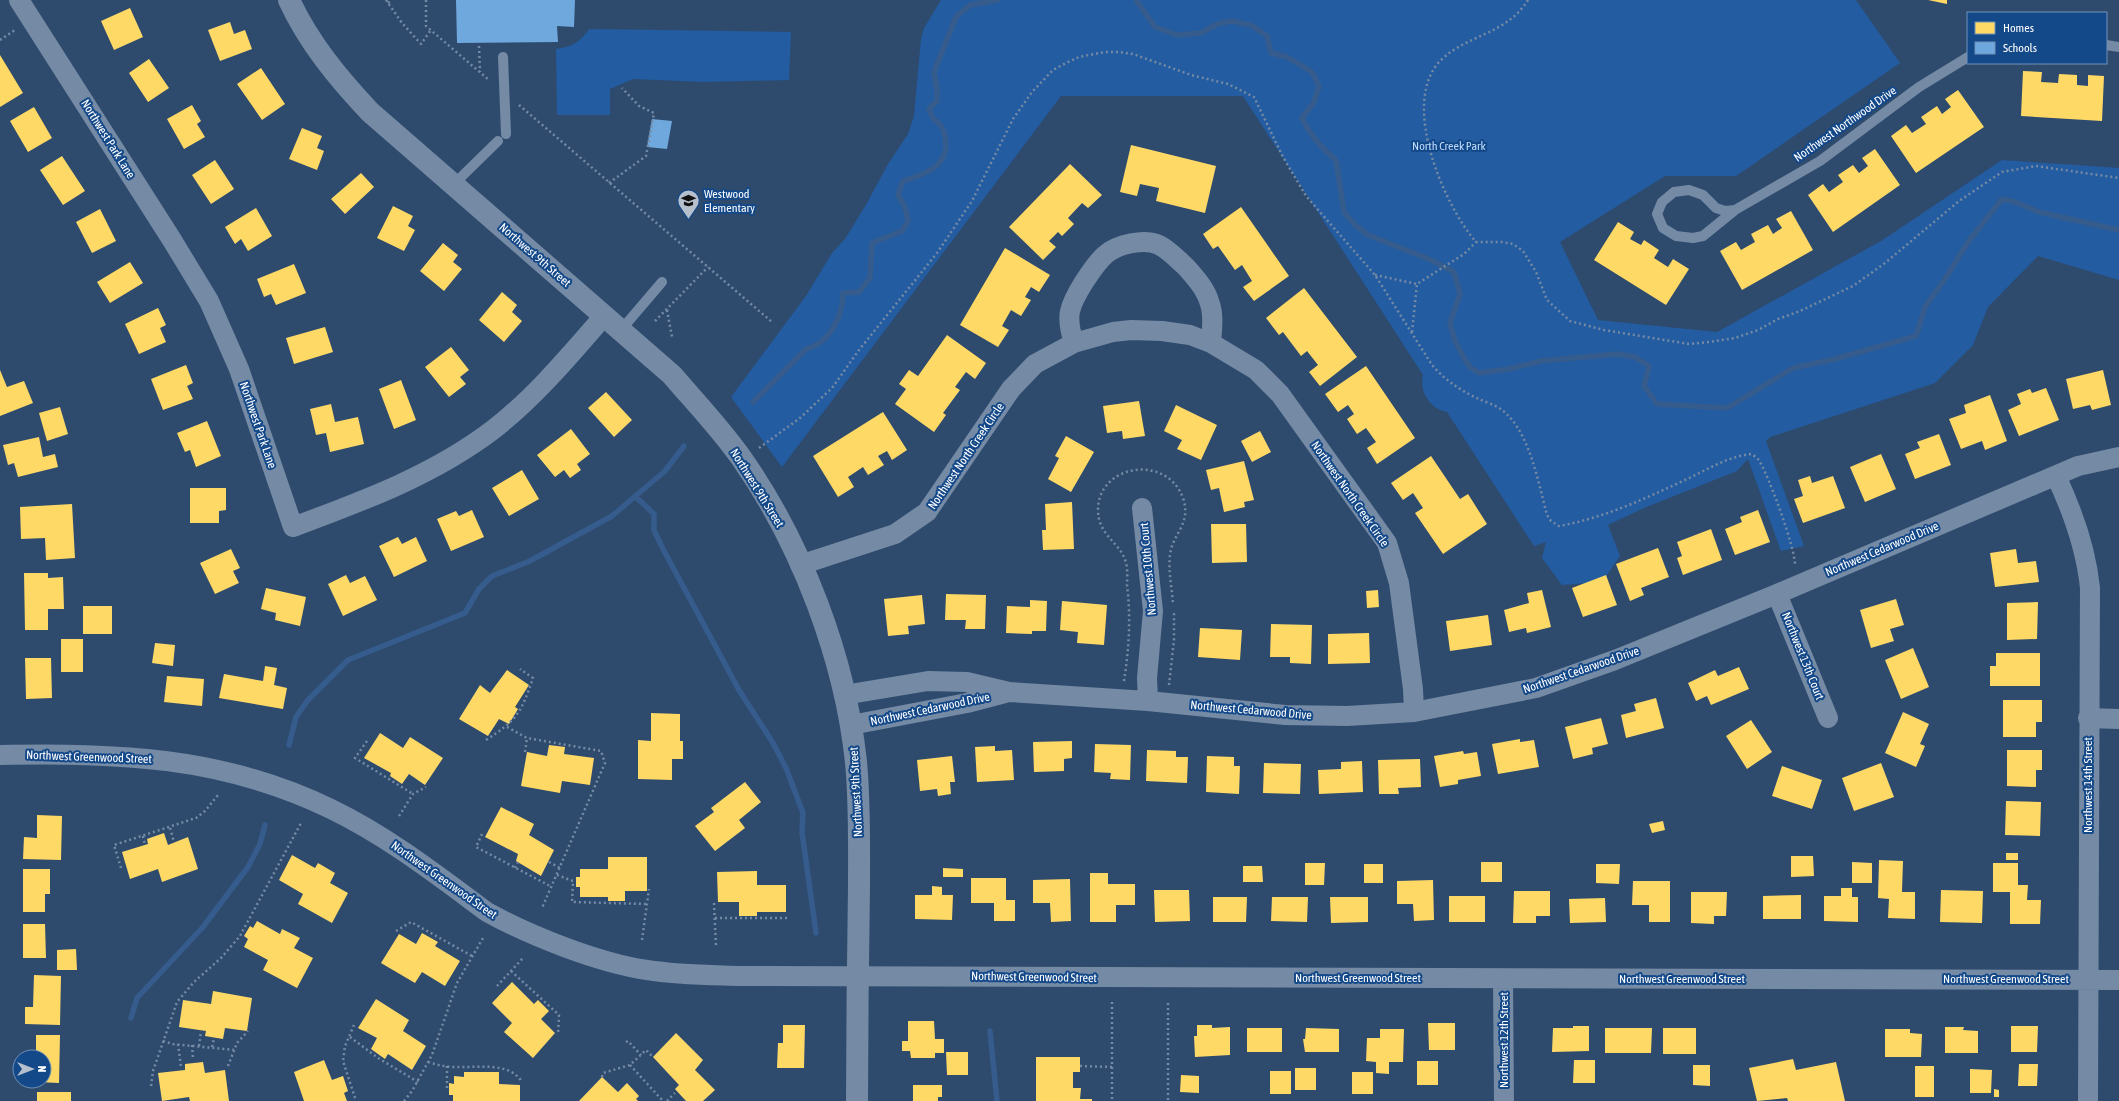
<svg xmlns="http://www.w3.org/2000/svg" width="2119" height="1101" font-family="'Asap Condensed',sans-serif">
<rect width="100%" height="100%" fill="#2e4b6e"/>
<path fill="#235ca0" d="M941,0H1856L1900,63L1736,176H1665L1560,242L1598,320L1717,332L1881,241L2002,160L2119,168V280L2038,256L1988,307L1973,345L1935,383L1770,437L1766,441L1804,546L1781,551L1748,459L1737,471L1644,508L1608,525L1620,556L1602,582L1562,585L1542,558L1546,542L1534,546L1447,412C1430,409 1419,392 1423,375L1243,96H1061L782,467L731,397L806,296L832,253L845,239L867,203L888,164L908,134L914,116L921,39L924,28Z
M589,29L791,32L789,80L704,82L633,79L610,89V115H557L556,49C572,47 580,42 589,29Z"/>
<path fill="#ffd966" d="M1928,0H1947V4Z
M130,8L143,37L114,50L101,21Z
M230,22L234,34L245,30L252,49L220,61L208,30Z
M0,55L23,93L0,107Z
M149,59L169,88L148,102L129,73Z
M261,68L285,104L262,120L237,84Z
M2023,71L2042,72L2041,82L2058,83L2059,74L2077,75V85L2088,86V75L2104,76L2102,121L2021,116Z
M1958,90L1984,127L1916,173L1891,136L1906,125L1912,133L1926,124L1921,117L1937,106L1942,114L1951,107L1945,99Z
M192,105L201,121L197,124L205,137L184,149L167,119Z
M34,107L52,138L28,152L10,121Z
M302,128L322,136L317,148L324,151L317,170L289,159Z
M1131,145L1216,166L1205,213L1156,201L1159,188L1140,184L1137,196L1120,192Z
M1875,149L1900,185L1833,232L1808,195L1823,184L1829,192L1843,182L1838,175L1853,165L1859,173L1868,166L1862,158Z
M62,156L85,191L63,205L40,170Z
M215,160L234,189L211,204L192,175Z
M1070,164L1102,195L1088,208L1082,203L1068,218L1074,224L1062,236L1058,232L1049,241L1056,247L1043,260L1009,227Z
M361,173L374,187L345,214L331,199Z
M393,206L413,216L408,226L415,230L404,251L377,238Z
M1241,207L1289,276L1254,301L1243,287L1252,281L1242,265L1235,270L1218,246L1213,249L1203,234Z
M256,208L272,236L248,251L241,239L235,244L225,227Z
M100,209L116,241L92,253L76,222Z
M1791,211L1813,250L1742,290L1720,251L1736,242L1741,250L1755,242L1751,234L1768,225L1773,234L1782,228L1776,219Z
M1618,222L1634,232L1630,239L1641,245L1644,240L1659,250L1654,258L1668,267L1673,259L1689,269L1666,305L1594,260Z
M443,243L458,255L453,262L462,269L444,291L420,271Z
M1005,248L1050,275L1039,292L1031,287L1025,297L1031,300L1021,316L1011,310L1002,326L1009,330L998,347L960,325Z
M130,262L143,283L110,303L97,282Z
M294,264L306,293L276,305L271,294L264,297L257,279Z
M1304,288L1357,357L1320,386L1309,372L1318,365L1307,351L1301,356L1283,332L1279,335L1266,318Z
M502,292L517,305L512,312L522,321L504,342L479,320Z
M158,308L166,325L160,328L166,342L139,354L125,324Z
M325,327L333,352L294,364L286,338Z
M947,335L986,363L975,379L966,372L955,387L960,390L943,413L946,415L934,432L895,404L906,389L899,384L909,370L918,376Z
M451,347L469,370L460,377L466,384L449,397L425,367Z
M186,365L193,383L187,386L193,399L163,410L151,379Z
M1366,366L1415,438L1377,464L1367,448L1376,442L1366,428L1357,434L1347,419L1354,414L1348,405L1338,412L1325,394Z
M0,370L7,387L24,381L33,403L0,416Z
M2103,370L2111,405L2092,410L2090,405L2073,409L2066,379Z
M401,380L416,420L394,429L379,389Z
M2046,388L2059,420L2019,436L2008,410L2021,404L2017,394L2030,389L2032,393Z
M606,392L632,420L614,437L588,408Z
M1990,395L2007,441L1985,450L1982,441L1961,449L1949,419L1966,413L1964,405Z
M1139,401L1145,436L1123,439L1122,431L1107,433L1103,406Z
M331,404L335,422L358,417L364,444L330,452L326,433L316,435L310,409Z
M1176,405L1217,425L1201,460L1177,449L1182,440L1164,431Z
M60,407L68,434L47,441L39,413Z
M883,412L907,450L892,460L887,451L878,456L884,465L868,475L863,467L848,477L854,487L838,497L813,456Z
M207,421L221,456L196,467L190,450L185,452L177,433Z
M571,429L590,454L577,464L581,470L570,478L564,470L555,477L537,455Z
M1260,431L1271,452L1252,462L1241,441Z
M1939,434L1951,465L1915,479L1905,454L1920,448L1917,442Z
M1066,436L1094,452L1071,492L1048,479L1059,458L1055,456Z
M39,437L43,457L55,454L58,467L18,477L14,463L8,465L3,445Z
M1881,454L1896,489L1865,502L1850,467Z
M1431,456L1460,499L1468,494L1487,524L1443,554L1415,513L1423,508L1413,493L1403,500L1391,483Z
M1244,461L1254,500L1244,502L1245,507L1224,512L1219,488L1211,490L1206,470Z
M522,470L539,499L509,516L492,488Z
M1810,476L1812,483L1833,476L1845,508L1803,523L1794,499L1803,496L1798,480Z
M190,488H226V510L219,511V523H190Z
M1072,502L1074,549L1043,550L1042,530H1046L1045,504Z
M72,504L75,558L46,560L45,538L21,539L20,507Z
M472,510L484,537L451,551L437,519L456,511L459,516Z
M1758,510L1770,542L1735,555L1725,529L1742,522L1740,517Z
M1211,524H1246L1247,562L1212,563Z
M1711,529L1722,560L1683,575L1677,558L1682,556L1677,542Z
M398,537L402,544L416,537L427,561L394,577L379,546Z
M1658,548L1669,577L1641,588L1644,595L1630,601L1616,564Z
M231,549L240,568L233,571L239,583L215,594L200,563Z
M2016,549L2018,563L2036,561L2039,582L1995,587L1990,553Z
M24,573H48V578L63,577L64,609H48V630H25Z
M346,575L350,583L365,576L377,600L343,616L328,584Z
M1606,575L1617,605L1583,617L1572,588Z
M266,588L306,597L300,626L275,620L276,613L261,609Z
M1378,590L1379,607L1367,608L1366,591Z
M1542,590L1551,627L1527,633L1526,628L1509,632L1504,610L1529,603L1527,593Z
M946,594L986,595L985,629H965L966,620H945Z
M922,595L925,624L908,626L909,634L888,636L884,599Z
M1896,599L1904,625L1890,629L1894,641L1871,648L1860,610Z
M1030,600L1047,601L1046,631H1032V634L1006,633L1007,606L1030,607Z
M1062,601L1107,605L1104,645L1077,643L1078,632L1060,630Z
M2038,602L2037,639L2007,640V603Z
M83,606H112V634H83Z
M1488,615L1492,645L1450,651L1446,621Z
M1271,624L1312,625L1311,664L1290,663V657H1270Z
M1200,628L1242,630L1240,660L1198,657Z
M1369,633L1370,663L1328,664V634Z
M61,639H83V672H61Z
M155,643L175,645L173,666L152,663Z
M1913,648L1929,687L1901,699L1885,660Z
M1996,653H2040V686H1990V666H1996Z
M25,658H51L52,698L26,699Z
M265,666L277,668L274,685L287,688L283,709L219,698L224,674L263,681Z
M1739,667L1749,689L1711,705L1707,696L1696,701L1688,683L1715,670L1718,676Z
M507,670L529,685L515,707L518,709L509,724L499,719L488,736L459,719L480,685L490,693Z
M167,676L204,679L202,706L164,702Z
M1656,698L1664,728L1626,738L1621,715L1636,711L1634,704Z
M2003,700H2042V722H2036V737H2003Z
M1903,712L1929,724L1920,744L1925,746L1916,767L1885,753Z
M651,713L680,714V741H683V759H672V780L638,779V740L651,741Z
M1601,718L1608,744L1592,748L1593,754L1573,759L1565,727Z
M1751,720L1772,752L1747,769L1726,736Z
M380,733L403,748L410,737L443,758L425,785L409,774L402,784L390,776L391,773L364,758Z
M1520,739V742L1534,740L1539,767L1498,774L1492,744Z
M1072,741V758L1064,759V771L1034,772L1033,742Z
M1095,744L1131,745L1130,780L1110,779L1111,773L1094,772Z
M549,745L565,747L564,754L594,758L590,785L562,781L560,793L521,786L527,752L547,756Z
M995,746V751L1012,750L1014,780L977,782L975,747Z
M1147,750L1176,751V757H1188L1187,783L1146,781Z
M2007,750H2042V770H2036V787L2007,786Z
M1463,751L1464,754L1477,752L1481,776L1458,780V784L1440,787L1434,756Z
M952,756L955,782H950L951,794L938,796L937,789L920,791L917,760Z
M1207,756L1234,757V766H1240L1239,794L1206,792Z
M1420,759L1421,787L1398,788L1399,794H1379L1378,760Z
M1362,761L1363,792L1319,794L1318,770L1341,769V762Z
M1264,763L1301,764L1300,794L1263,793Z
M1881,763L1894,797L1854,811L1842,778Z
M1782,766L1822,780L1812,809L1772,796Z
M745,782L761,802L739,820L745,828L715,851L695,826L714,812L711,808Z
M2006,801L2041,802L2040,836L2005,835Z
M501,807L534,824L529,835L554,850L541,876L516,861L518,854L485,837Z
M37,815L62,816L61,860L23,859L24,837L37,838Z
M1663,821L1665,830L1652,833L1649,824Z
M164,833L168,845L188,837L198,869L162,882L158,869L130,879L122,852L148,844L147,839Z
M2006,853H2018V860H2006Z
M292,855L315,868L318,863L335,873L330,883L348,893L332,923L298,904L303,894L279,880Z
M1791,856H1813L1814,876L1791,877Z
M608,857H647V891H625V901H608V897H580V887H576V877H580V869H608Z
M1879,860L1903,861L1902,892H1915V919L1888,918L1889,899L1878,898Z
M1481,862H1502V882H1481Z
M1852,862L1872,863V883H1852Z
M1305,863H1325L1324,885H1305Z
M1993,863H2018V885H2028L2027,900H2041L2040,924H2010V892H1993Z
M1364,864H1383V883H1364Z
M1596,864H1620L1619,884L1596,883Z
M1243,866H1262L1263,882H1243Z
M943,868L963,869V877H943Z
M23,869H50V894H45V912H23Z
M757,871V885H786V912H757V916H739V902H718L717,872Z
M1090,873H1108V884H1135V905H1116V922H1090Z
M971,878H1006V900H1015V921H994V903H971Z
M1070,879L1071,921L1051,922L1050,903H1033V880Z
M1433,880L1434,920L1414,921L1413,904H1397V881Z
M1633,881H1670V922H1649V905H1632Z
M932,886L942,887V895H953L952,920L915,919V895H932Z
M1841,888H1852V897H1858V922L1824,921V896H1841Z
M1154,890H1189L1190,921L1155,922Z
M1941,890L1983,891L1982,923L1940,922Z
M1514,891H1550V916H1536V923H1513Z
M1691,892H1727L1726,916H1714V924L1691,923Z
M1801,895V919H1763V896Z
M1449,896H1485V922H1449Z
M1213,897H1247L1246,922H1213Z
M1272,897H1308L1307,922L1271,921Z
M1330,897H1368V922L1331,923Z
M1605,898L1606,922L1570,923L1569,899Z
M257,921L280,934L282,929L300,938L294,948L313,958L297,988L263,970L268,960L244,947L248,939L244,936L250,926L253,928Z
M23,924H45L46,958H23Z
M422,933L438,942L435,946L460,961L445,986L422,972L415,983L381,963L399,934L416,944Z
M76,949L77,970H57V950Z
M34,975L61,976L60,1025L25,1024V1007H33Z
M512,982L534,1004L538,1000L549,1011L541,1019L555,1033L533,1058L504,1032L512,1023L492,1003Z
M213,991L252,998L247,1031L225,1028L223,1039L205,1036L206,1031L179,1027L183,1000L211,1004Z
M376,999L409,1020L403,1031L426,1046L412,1070L388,1054L385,1059L371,1049L377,1038L358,1028Z
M908,1021H934L935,1039H944V1053H935V1058H911L910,1051H902V1041H908Z
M1428,1023H1455V1050H1429Z
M783,1025H805L804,1068H777L778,1043H783Z
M1197,1025H1212V1028L1230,1027V1055L1195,1057L1194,1036H1197Z
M1573,1026H1589V1051L1552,1052L1553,1028H1573Z
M2011,1026H2038L2037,1052H2011Z
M1945,1027H1964L1963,1030L1978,1031V1053H1945Z
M1247,1028H1282V1052H1247Z
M1306,1028L1339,1029V1052H1305L1303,1039H1305Z
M1605,1028H1652L1651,1053H1605Z
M1663,1028H1696V1054H1663Z
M1380,1029H1404L1403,1062H1389V1074L1376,1073V1062L1366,1061L1367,1038H1380Z
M1885,1029H1910V1033L1922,1034L1921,1057H1885Z
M676,1033L703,1060L695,1070L715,1090L703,1101H686L675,1089L679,1085L653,1057Z
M36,1035H60L59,1083L38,1082L44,1081V1057H36Z
M946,1052H968V1075H947Z
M1036,1057H1080V1072H1073V1088H1081L1080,1099H1092V1101H1036Z
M1793,1059L1796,1070L1836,1062L1845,1101H1788L1787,1098L1757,1101L1749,1068Z
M324,1060L332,1080L343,1076L348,1091L344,1093L347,1101H304L294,1072Z
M1574,1060H1595V1083H1573Z
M1417,1061H1438V1085H1417Z
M203,1062L205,1073L225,1070L229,1101H190L189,1097L162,1101L158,1073L185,1070V1064Z
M2019,1064H2038L2037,1086H2018Z
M1693,1065H1710V1086L1693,1085Z
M1915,1066H1934V1097H1915Z
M1295,1068H1316V1090H1295Z
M1970,1069L1992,1070L1991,1093H1970Z
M1270,1071H1291V1094H1270Z
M464,1072H499V1084L520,1085V1101H453V1095H449V1083L454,1084V1076L464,1077Z
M1352,1072H1373V1094H1352Z
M1181,1075L1199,1076V1093L1180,1092Z
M602,1077L618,1092L627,1083L639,1096L636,1099L638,1101H579Z
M913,1085H942V1097H938V1101H913Z
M1994,1089L1999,1090V1097H1994Z
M37,1092H71V1101H37Z"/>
<path fill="#6fa8dc" d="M456,0H575L574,27L557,26L558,42L457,43Z
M652,119L672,121L667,149L647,147Z"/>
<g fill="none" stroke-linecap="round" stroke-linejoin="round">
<path stroke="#355c8c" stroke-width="5.5" d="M1136,0L1155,27L1177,35L1201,33L1217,24L1231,21L1251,25L1267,36L1271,53L1287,57L1312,72L1319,86L1314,102L1302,118C1310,135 1321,148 1336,160L1344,212L1355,225L1368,235L1431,260L1454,272L1460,294L1450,323L1455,341L1464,358L1470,367L1479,373L1509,369L1541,361L1617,354L1635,357L1649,366L1644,386L1657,404L1727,408L1793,368L1835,359L1916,336L1925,307L1947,276L1968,242L2002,199L2015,202L2039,212L2119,230
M753,402L806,349C830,343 843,316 843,293L859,292L870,278L872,243L902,231L908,221L905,207L898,195L903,181C921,175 944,169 946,147C946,140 945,132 941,126C934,118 933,121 929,109L937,101V90L934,72L956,17L970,5L998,0
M636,497L654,514V530L663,549L739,690L773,743L786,768L803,813L802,832L816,933
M289,745L296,717L308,700L348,660L465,613L479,589L492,576L530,561L612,516L665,471L684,446
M131,1018L137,998L203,927L248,867L260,844L265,825
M990,1031L997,1101"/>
<path stroke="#758aa4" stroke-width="2.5" stroke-dasharray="2 3" stroke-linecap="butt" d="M386,0L402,23L421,44L431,30
M426,0V26L489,80
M1528,0C1506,35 1468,34 1441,60C1399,102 1444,205 1476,242H1501L1513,244L1523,251L1536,272L1547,300L1570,321L1604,330L1689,344L1709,342L1735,338L1758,330L1778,319L1800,311L1853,286L1885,263L1959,201L2002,172L2036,166L2119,178
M388,3L392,0
M0,40L15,30
M479,46L480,72
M519,105L772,322
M609,183L646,156L654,113L639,106L622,88
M1375,275L1417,284
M667,310L672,337
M655,321L708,267
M1412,332L1417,284L1464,254L1476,242
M759,448L800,418L832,388L859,350L937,253L972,201L1013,119L1032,92L1053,70L1066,63L1079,57L1105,52H1119L1133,54L1191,75L1228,84L1254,97L1283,157L1306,196L1375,275L1432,365C1445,380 1461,391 1479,399C1485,402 1493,404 1499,408C1529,427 1538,482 1547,515L1551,521L1559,526C1604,518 1644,499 1685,480C1707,470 1726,457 1751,454C1753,455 1756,457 1758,459C1768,473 1796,550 1795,566
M1124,681C1129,649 1131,617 1127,585C1127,578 1128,570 1126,563C1121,542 1097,536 1098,508C1100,464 1167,454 1183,498C1192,524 1172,534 1170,555C1168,571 1172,588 1173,604
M1169,685L1174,640V611
M507,727L527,738L601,751L605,763L542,908
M486,740C517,720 521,713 533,678L520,669
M367,741L355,758L413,794
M525,752L527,738
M399,816L413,794L426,787
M170,828L174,842
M482,834L476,847L552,887
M143,836L145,845
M549,862L560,868
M121,868L114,845L196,818L205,811L218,795
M515,868L518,862
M557,875L573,881L572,902L647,904
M714,903L716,947
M715,918H787
M396,931L411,922L472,956
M642,940L649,889
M511,971L559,1015L558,1035
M497,986L523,958
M1112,1002V1101
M1168,1003V1101
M354,1025L345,1046L343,1061L356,1101
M350,1037L378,1058L418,1082
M163,1041L173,1044L234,1050
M626,1042L628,1041L641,1055
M178,1044L181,1067
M192,1045L193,1059
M199,1046L201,1031
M212,1047L214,1038
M428,1062C437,1065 446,1067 456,1067C477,1068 509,1061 522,1082
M630,1065L663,1101
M228,1066L237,1043L248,1031
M447,1066V1088
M1080,1066L1112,1067
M602,1077L603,1073L630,1065L646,1050L653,1057
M151,1086L153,1071L177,1002L194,982L221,958L240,936L301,823
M404,1101L412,1091L432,1055L457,983L483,938
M667,1101L675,1093"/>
<path stroke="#758aa4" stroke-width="10" d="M2106,45L2119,47
M503,57L506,134
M453,185L498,141
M1735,210L1725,211L1716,208L1703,195L1689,190L1674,192L1662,202L1657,214L1663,228L1676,236L1693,238L1703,236L1735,210L1820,161L1919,87L1968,57
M621,330L662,282"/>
<path stroke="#758aa4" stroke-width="20" d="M19,0L172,240L209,301L239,369L293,527C363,501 434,475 494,429C535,397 570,355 604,316
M1074,343C1065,316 1069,306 1084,282C1090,273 1097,262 1105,255C1117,244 1145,238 1159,245C1169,250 1177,259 1185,266C1195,277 1206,289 1210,304C1214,316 1212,330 1211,343
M2056,476C2073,512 2086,548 2090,588L2088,1101
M1142,508L1153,611L1147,678L1148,701
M800,565L895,534L927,512L1011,389L1035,364L1074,343L1113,332L1131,330L1162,331L1190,335L1211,343L1256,370L1280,394L1387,543L1399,583L1413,689L1414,712
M1777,594L1828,718
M844,695L928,681L967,682L1009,692L1148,701L1285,715L1347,716L1414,712L1536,688L1615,660L1777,594L2078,466L2119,457
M2088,718L2119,719
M851,725L967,703L1005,693
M0,755C118,753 222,756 331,809C387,836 437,875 487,912C530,936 599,963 647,970C678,975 709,975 739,976L2119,980
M1503,979L1504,1101"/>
<path stroke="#758aa4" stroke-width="22" d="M289,0C309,43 338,78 370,112L672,375C696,403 721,429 742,459C802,545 845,658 856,762C860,804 859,845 859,887C858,958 857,1030 857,1101"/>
</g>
<defs>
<symbol id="school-pin" viewBox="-11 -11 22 30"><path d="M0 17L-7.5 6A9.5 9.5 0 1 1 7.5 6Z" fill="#b6c0cc" stroke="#134889"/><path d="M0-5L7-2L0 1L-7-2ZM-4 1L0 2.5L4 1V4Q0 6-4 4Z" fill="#111"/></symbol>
</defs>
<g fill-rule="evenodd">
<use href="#school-pin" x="676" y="188" width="25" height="34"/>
</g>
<g text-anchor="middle" stroke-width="4" stroke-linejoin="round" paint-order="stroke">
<g font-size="12" fill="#fff" stroke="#134889">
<text transform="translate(1845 124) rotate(-35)" y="4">Northwest Northwood Drive</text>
<text transform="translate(108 139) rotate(58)" y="4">Northwest Park Lane</text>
<text transform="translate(535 255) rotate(41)" y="4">Northwest 9th Street</text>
<text transform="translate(258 425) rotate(71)" y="4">Northwest Park Lane</text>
<text transform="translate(966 456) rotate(-56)" y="4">Northwest North Creek Circle</text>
<text transform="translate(757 488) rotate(58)" y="4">Northwest 9th Street</text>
<text transform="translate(1350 494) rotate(55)" y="4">Northwest North Creek Circle</text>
<text transform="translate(1882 549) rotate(-23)" y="4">Northwest Cedarwood Drive</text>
<text transform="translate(1148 569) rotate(-95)" y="4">Northwest 10th Court</text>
<text transform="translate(1803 656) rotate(68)" y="4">Northwest 13th Court</text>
<text transform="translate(1581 670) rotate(-19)" y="4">Northwest Cedarwood Drive</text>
<text transform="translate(930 709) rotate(-12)" y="4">Northwest Cedarwood Drive</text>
<text transform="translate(1251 710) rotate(5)" y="4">Northwest Cedarwood Drive</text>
<text transform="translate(89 757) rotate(2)" y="4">Northwest Greenwood Street</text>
<text transform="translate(2088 785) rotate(-90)" y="4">Northwest 14th Street</text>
<text transform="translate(856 792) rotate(-93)" y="4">Northwest 9th Street</text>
<text transform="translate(444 880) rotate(35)" y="4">Northwest Greenwood Street</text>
<text transform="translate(1034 977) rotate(1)" y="4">Northwest Greenwood Street</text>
<text x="1358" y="982">Northwest Greenwood Street</text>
<text x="1682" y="983">Northwest Greenwood Street</text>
<text x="2006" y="983">Northwest Greenwood Street</text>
<text transform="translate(1504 1040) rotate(-90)" y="4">Northwest 12th Street</text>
</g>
<g font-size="12" fill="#bfdbfc" stroke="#134889">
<text x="1449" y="150">North Creek Park</text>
</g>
<g font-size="12" fill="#fff" stroke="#134889" text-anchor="start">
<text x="704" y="198">Westwood<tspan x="704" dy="14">Elementary</tspan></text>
</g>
</g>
<rect x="1967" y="12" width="140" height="52" fill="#134889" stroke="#7191b8"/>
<rect x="1975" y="22" width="20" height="12" fill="#ffd966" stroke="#7191b8"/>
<text x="2003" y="32" font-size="12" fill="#ffffff">Homes</text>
<rect x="1975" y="42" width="20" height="12" fill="#6fa8dc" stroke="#7191b8"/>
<text x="2003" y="52" font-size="12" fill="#ffffff">Schools</text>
<g transform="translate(32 1069) rotate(90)"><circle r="19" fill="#134889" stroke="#7191b8"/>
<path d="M0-3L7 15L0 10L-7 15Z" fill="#b6c0cc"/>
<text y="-6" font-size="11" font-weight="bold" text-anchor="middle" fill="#ffffff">N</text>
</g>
</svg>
